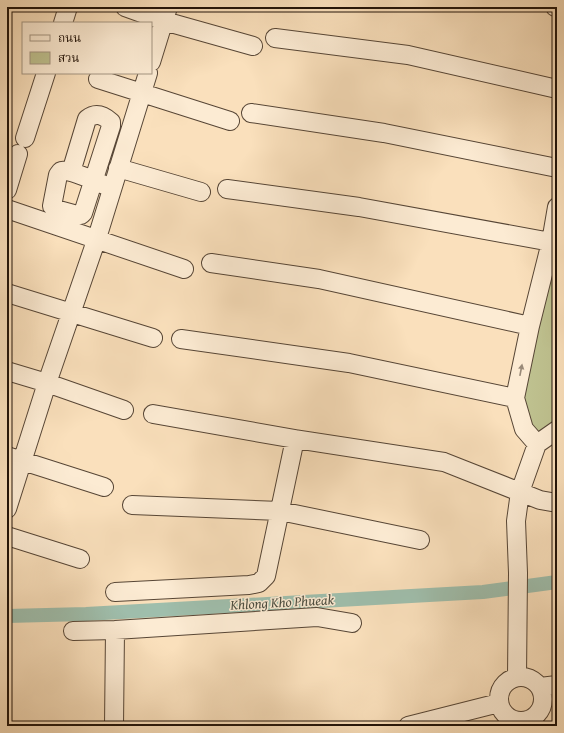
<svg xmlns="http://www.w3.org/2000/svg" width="564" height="733" font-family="'Gentium Book Plus','Noto Serif Thai',serif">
<rect width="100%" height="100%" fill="#fae0bc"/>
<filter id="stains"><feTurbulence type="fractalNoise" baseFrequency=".005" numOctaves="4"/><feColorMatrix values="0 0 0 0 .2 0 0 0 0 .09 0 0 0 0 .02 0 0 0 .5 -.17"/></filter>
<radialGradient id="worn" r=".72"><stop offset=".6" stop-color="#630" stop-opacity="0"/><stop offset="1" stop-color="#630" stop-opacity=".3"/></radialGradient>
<path fill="#bfc290" stroke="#706a4c" d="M557,207V430L552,434L524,429L515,398Z"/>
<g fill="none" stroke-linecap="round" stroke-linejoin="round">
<path stroke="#9fbeac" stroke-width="14" d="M7,616L86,614L483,592L557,582"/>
<defs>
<path id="minor" d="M125,7L164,21L253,46
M555,7H557
M63,23L68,7
M275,38L408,55L557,89
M151,62L168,7
M98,79L230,121
M251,113L384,133L557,168
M25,138L46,73
M118,168L201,192
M71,172L87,119C96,112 103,115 111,122V126L83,213L81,215H77L55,209L52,206L58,175L61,171C72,169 100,184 112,188
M227,189L359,207L551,242
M7,190L18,154
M7,209L184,269
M211,263L319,279L530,326
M7,293L153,338
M181,339L349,363L515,398
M7,371L47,383L124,410
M153,414L295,439L444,462L540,500L557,503
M537,444L524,429L515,398L530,326L551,242L557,207
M7,456L104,487
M132,505L280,511L420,540
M7,509L47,383L97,238L148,73
M7,536L80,559
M115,592L249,585L259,583L266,576L295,439
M73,631L115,630L317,617L352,623
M499 699a22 22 0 1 1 44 0a22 22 0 1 1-44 0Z
M517,677L518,573L516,521L520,492L537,444L557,430
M540,687L557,685
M114,726L115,630
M408,726L499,703"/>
</defs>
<use href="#minor" stroke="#574636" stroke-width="20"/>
<use href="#minor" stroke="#fcebd3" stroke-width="18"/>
</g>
<defs><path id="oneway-solid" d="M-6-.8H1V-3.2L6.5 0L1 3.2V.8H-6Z"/></defs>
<use fill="#998a78" href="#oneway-solid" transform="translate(521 370) rotate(-79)"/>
<g text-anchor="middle" stroke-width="3" stroke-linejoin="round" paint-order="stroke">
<g font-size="14" font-style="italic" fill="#4d4f42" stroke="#fcebd3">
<text transform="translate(282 602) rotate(-3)" y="5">Khlong Kho Phueak</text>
</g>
</g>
<rect width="564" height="733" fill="none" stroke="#fae0bc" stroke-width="24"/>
<rect x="8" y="8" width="548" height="717" fill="none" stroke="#211309" stroke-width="2"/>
<rect x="12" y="12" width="540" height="709" fill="none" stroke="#211309"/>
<rect x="22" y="22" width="130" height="52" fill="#fcebd3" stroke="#a49582"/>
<rect x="30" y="35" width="20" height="6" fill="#fcebd3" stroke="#a49582"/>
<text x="58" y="42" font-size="12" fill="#211309">ถนน</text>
<rect x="30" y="52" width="20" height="12" fill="#bfc290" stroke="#a49582"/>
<text x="58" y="62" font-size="12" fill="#211309">สวน</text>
<rect width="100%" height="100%" filter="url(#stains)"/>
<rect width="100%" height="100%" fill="url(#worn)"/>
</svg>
